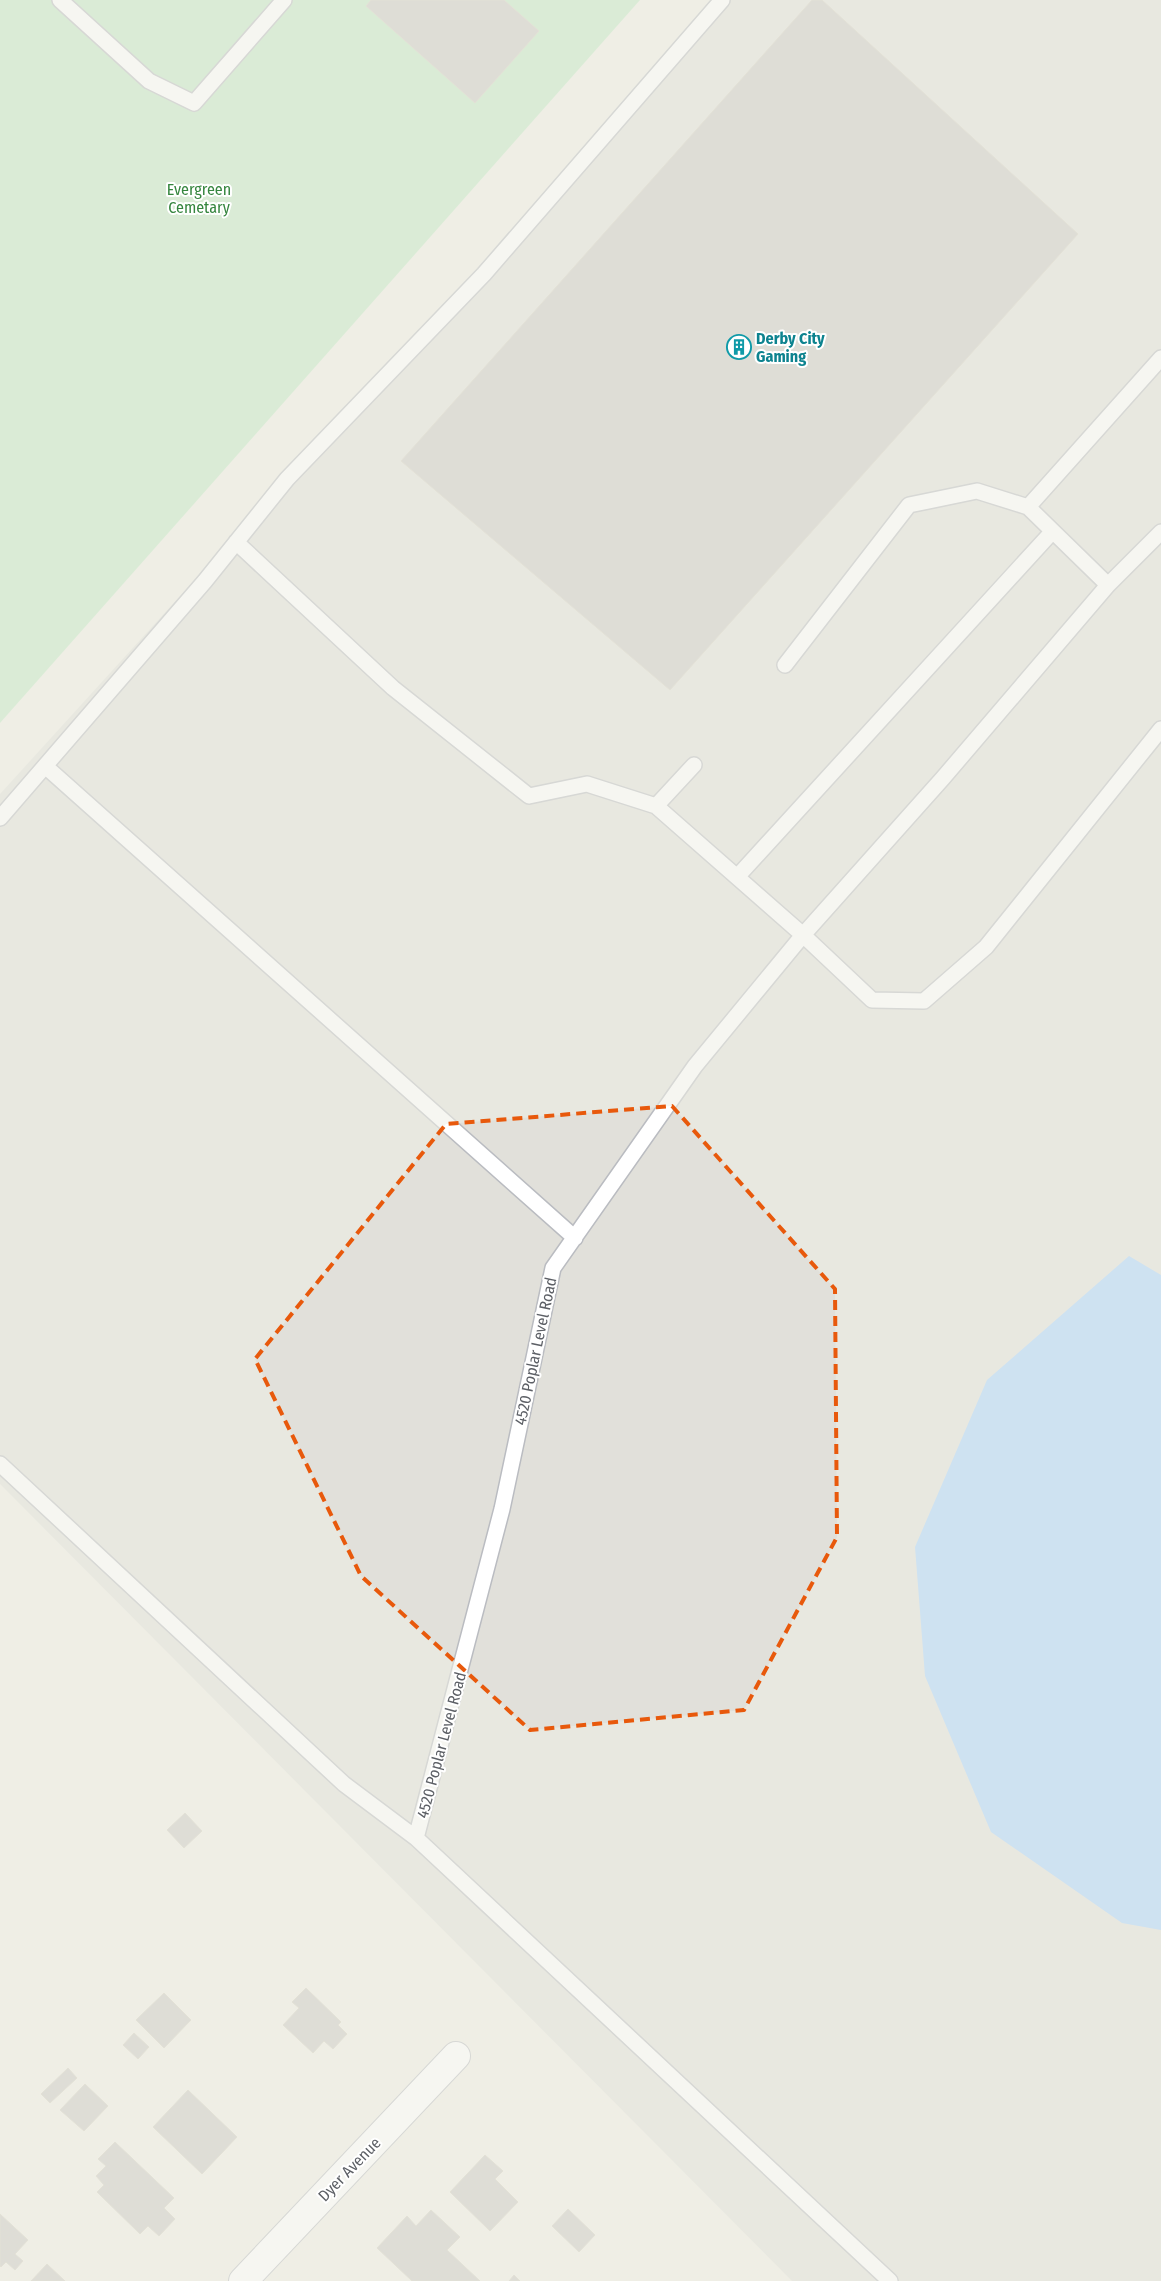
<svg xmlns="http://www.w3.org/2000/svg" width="1161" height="2281" font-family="'Fira Sans Condensed',sans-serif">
<rect width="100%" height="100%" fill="#efeee5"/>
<path fill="#e1e0da" d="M722,0H1161V2281H792L0,1484V794Z"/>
<path fill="#c2e7c4" d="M0,0H640L0,723Z"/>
<path fill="#a6d2ff" d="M1129,1256L1161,1275V1930L1122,1923L991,1832L925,1676L915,1547L987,1380Z"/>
<path fill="#cac8c3" stroke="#d4d0c4" d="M371,0H504L539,31L475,103L366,6Z
M812,0H822L1078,234L670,690L401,461Z
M185,1813L202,1831L184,1848L167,1830Z
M306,1988L341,2022L338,2025L347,2034L333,2049L324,2041L313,2053L283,2025L299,2008L292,2002Z
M164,1993L191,2020L164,2048L136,2020Z
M134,2033L149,2047L138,2059L123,2045Z
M68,2068L77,2078L50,2103L41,2094Z
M85,2084L108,2106L84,2131L60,2110Z
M188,2090L237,2137L202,2174L153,2127Z
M115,2142L174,2198L164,2208L175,2219L159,2236L148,2226L140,2234L97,2192L104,2185L96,2176L106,2166L98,2159Z
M485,2155L503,2171L495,2179L518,2202L490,2231L450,2192Z
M568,2209L595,2235L579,2252L552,2226Z
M431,2210L460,2237L447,2250L480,2281H412L377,2248L407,2216L416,2226Z
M0,2214L28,2240L15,2254L23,2261L15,2270L6,2262L1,2267L0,2266Z
M47,2264L65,2281H31Z
M514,2275L520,2281H509Z"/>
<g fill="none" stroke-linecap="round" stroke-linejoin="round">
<defs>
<path id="service" d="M60,0L149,81L194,103L284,0
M1028,507L1161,358
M236,542L393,688L529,796L587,784L656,806L803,935L872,1000L924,1001L986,947L1161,729
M785,665L909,505L977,491L1028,507L1108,585L1161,532
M45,766L575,1238
M656,806L694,765
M0,818L205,581L287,479L484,274L722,0
M737,877L1052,532
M0,1464L344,1784L416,1838L890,2281
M416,1838L502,1509L553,1268L695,1066L803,935L943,778L1108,585"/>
<path id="minor" d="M243,2281L456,2056"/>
</defs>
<use href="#service" stroke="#babcc1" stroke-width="18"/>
<use href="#minor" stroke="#babcc1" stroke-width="30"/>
<use href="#service" stroke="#fff" stroke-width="15"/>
<use href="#minor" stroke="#fff" stroke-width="28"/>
</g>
<path d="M0 0H1161V2281H0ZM672,1106L835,1289L837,1537L744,1710L530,1730L361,1576L255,1359L446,1124Z" fill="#efeee5" fill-opacity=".55" fill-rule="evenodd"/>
<path fill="none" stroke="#e8590c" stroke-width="4" stroke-dasharray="10 6" stroke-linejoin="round" d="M672,1106L835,1289L837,1537L744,1710L530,1730L361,1576L255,1359L446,1124Z"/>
<defs>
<symbol id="building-ring" viewBox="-11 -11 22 22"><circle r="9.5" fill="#fff" stroke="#0f9aa8" stroke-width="1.5"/><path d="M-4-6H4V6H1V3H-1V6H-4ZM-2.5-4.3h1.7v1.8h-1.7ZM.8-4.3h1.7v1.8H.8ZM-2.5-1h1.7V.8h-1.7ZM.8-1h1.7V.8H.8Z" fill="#0f9aa8"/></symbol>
</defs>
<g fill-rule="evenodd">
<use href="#building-ring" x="725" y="333" width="28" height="28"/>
</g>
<g text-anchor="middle" stroke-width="4" stroke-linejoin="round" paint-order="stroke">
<g font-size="16" fill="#35853e" stroke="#fff">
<text x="199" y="195">Evergreen<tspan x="199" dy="18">Cemetary</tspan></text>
</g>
<g font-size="16" font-weight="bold" fill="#0d838f" stroke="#fff" text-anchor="start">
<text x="756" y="344">Derby City<tspan x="756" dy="18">Gaming</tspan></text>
</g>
<g font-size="16" fill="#5d6066" stroke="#fff">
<text transform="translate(535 1351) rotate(-78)" y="6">4520 Poplar Level Road</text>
<text transform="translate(441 1745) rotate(-75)" y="6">4520 Poplar Level Road</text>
<text transform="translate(349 2169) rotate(-46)" y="6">Dyer Avenue</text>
</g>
</g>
</svg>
